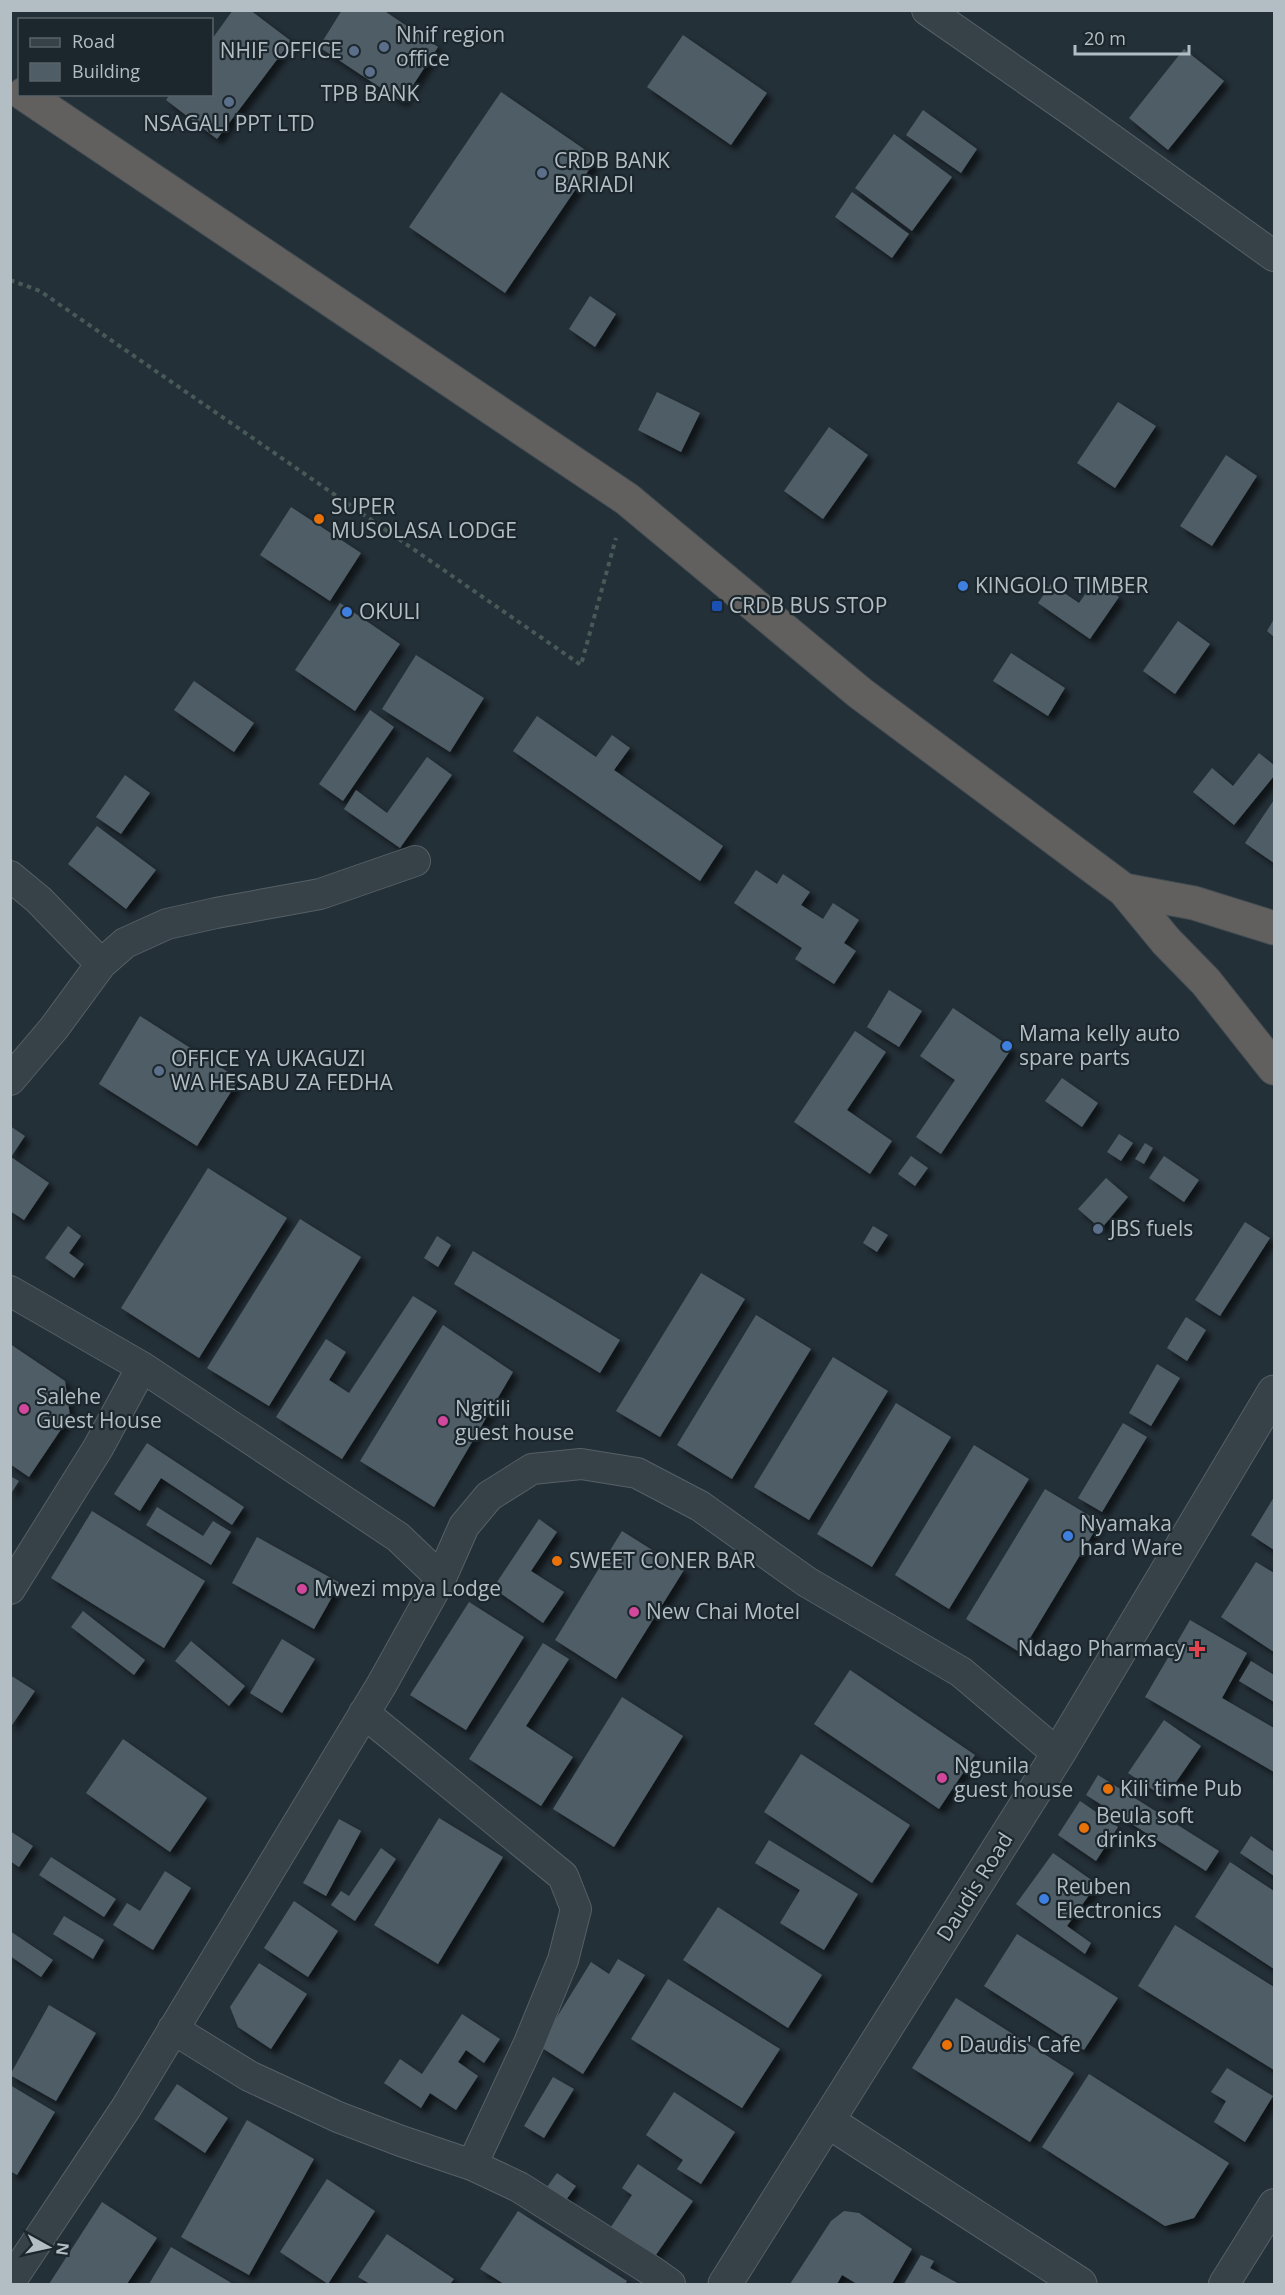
<svg xmlns="http://www.w3.org/2000/svg" width="1285" height="2295" font-family="'Open Sans',sans-serif">
<defs>
<filter id="shadow"><feDropShadow dx="5.5" dy="5.5" stdDeviation="3" flood-color="#0009"/></filter>
</defs>
<rect width="100%" height="100%" fill="#243038"/>
<path fill="#4f5d66" filter="url(#shadow)" d="M233,10H250L291,41L217,139L166,100L170,94H212V39Z
M342,10H383L438,47L402,102L319,47Z
M683,35L767,93L731,145L647,87Z
M1184,49L1224,81L1168,150L1129,118Z
M501,92L597,158L505,293L409,227Z
M923,110L977,149L961,173L906,135Z
M894,134L952,177L912,231L855,188Z
M852,192L909,234L892,258L835,217Z
M590,296L616,314L595,347L569,329Z
M657,392L700,413L681,452L638,430Z
M1118,402L1156,426L1115,488L1077,463Z
M829,427L868,455L823,519L784,491Z
M1226,455L1257,476L1212,546L1180,526Z
M291,507L361,553L330,601L260,555Z
M1095,580L1119,597L1090,639L1038,603L1051,584L1079,603Z
M340,603L400,644L355,711L295,670Z
M1274,619V637L1267,631Z
M1178,621L1210,644L1175,694L1143,671Z
M1011,653L1065,688L1048,716L993,681Z
M416,655L484,698L450,752L382,709Z
M194,681L254,723L234,752L174,710Z
M370,710L394,727L343,801L319,784Z
M537,716L596,757L612,735L630,748L614,770L723,846L700,881L513,751Z
M1259,753L1274,765V776L1234,825L1193,792L1212,768L1233,786Z
M427,757L452,775L400,848L344,809L356,790L387,813Z
M125,775L150,793L121,834L96,817Z
M1274,800V863L1245,843Z
M97,826L156,870L126,909L68,864Z
M756,870L777,884L783,874L810,892L801,905L823,919L833,903L859,920L844,943L856,951L834,984L795,959L802,948L734,903Z
M889,990L922,1011L899,1047L867,1027Z
M953,1008L1012,1048L941,1154L916,1137L955,1080L920,1056Z
M140,1016L239,1079L197,1146L99,1084Z
M855,1031L886,1052L847,1110L892,1141L870,1174L794,1122Z
M1062,1078L1098,1103L1082,1127L1045,1101Z
M10,1126L25,1136L11,1157L49,1183L24,1220L10,1211Z
M1119,1134L1133,1143L1121,1161L1107,1152Z
M1145,1143L1153,1148L1144,1164L1135,1159Z
M911,1156L928,1168L915,1186L898,1174Z
M1164,1156L1199,1180L1184,1202L1149,1178Z
M208,1168L287,1218L199,1358L121,1308Z
M1106,1178L1128,1197L1101,1229L1078,1209Z
M300,1219L361,1257L269,1406L207,1368Z
M1245,1222L1270,1238L1220,1316L1195,1300Z
M68,1226L81,1236L69,1253L84,1264L74,1278L45,1258Z
M873,1226L888,1235L877,1252L863,1243Z
M437,1236L451,1245L438,1267L424,1258Z
M473,1251L620,1340L600,1373L454,1284Z
M701,1273L745,1299L660,1437L616,1411Z
M413,1296L437,1311L342,1459L276,1417L326,1339L346,1352L329,1380L349,1393Z
M756,1315L811,1349L732,1479L677,1445Z
M1186,1317L1206,1330L1187,1361L1167,1348Z
M443,1325L513,1372L434,1507L360,1461Z
M10,1344L65,1381L70,1416L29,1477L10,1464L12,1392Z
M833,1357L888,1391L809,1520L754,1487Z
M1157,1364L1180,1378L1151,1426L1129,1413Z
M896,1403L951,1437L872,1567L817,1534Z
M1123,1423L1147,1437L1102,1512L1078,1498Z
M147,1443L244,1507L232,1525L161,1478L140,1511L114,1494Z
M974,1445L1029,1479L949,1609L895,1575Z
M10,1476L19,1481L10,1495Z
M1045,1489L1100,1522L1021,1653L966,1619Z
M1274,1497V1550L1251,1535Z
M157,1507L203,1536L213,1521L231,1532L211,1565L146,1525Z
M92,1511L205,1581L164,1648L51,1578Z
M539,1519L557,1532L531,1571L564,1592L543,1623L493,1588Z
M622,1531L684,1570L616,1679L555,1640Z
M257,1537L340,1583L314,1629L232,1583Z
M1256,1562L1274,1573V1652L1221,1617Z
M469,1602L524,1637L466,1730L410,1695Z
M83,1611L145,1660L134,1675L71,1627Z
M1190,1620L1247,1653L1222,1698L1274,1728V1772L1145,1697Z
M282,1639L315,1659L282,1713L250,1693Z
M191,1641L245,1686L229,1706L175,1661Z
M543,1643L569,1659L526,1726L573,1757L541,1806L469,1759Z
M1251,1661L1274,1675V1702L1239,1681Z
M850,1670L975,1755L939,1809L814,1724Z
M10,1675L35,1691L10,1728Z
M622,1697L683,1736L614,1847L553,1809Z
M1164,1720L1201,1746L1165,1798L1128,1773Z
M123,1739L207,1798L170,1852L86,1793Z
M801,1754L910,1825L872,1883L764,1812Z
M1098,1775L1219,1851L1206,1871L1086,1795Z
M1080,1801L1118,1827L1096,1861L1058,1835Z
M439,1818L503,1857L438,1964L374,1925Z
M339,1819L361,1831L326,1896L303,1883Z
M10,1831L33,1846L19,1867L10,1861Z
M1251,1836L1274,1852V1876L1240,1853Z
M769,1840L858,1894L824,1950L780,1923L800,1890L755,1863Z
M381,1848L396,1859L355,1921L331,1905L341,1891L349,1896Z
M1053,1853L1097,1884L1067,1926L1091,1943L1085,1954L1016,1904Z
M51,1857L116,1899L104,1917L39,1875Z
M1230,1862L1274,1891V1969L1195,1917Z
M165,1871L191,1888L153,1950L113,1925L127,1903L140,1911Z
M294,1901L338,1931L308,1977L264,1948Z
M718,1907L822,1975L788,2028L683,1960Z
M64,1916L104,1940L93,1959L53,1934Z
M1175,1925L1274,1987V2070L1138,1986Z
M10,1931L53,1960L41,1977L10,1956Z
M1017,1934L1118,1998L1084,2050L984,1986Z
M618,1959L645,1975L583,2074L539,2046L591,1962L609,1974Z
M259,1963L307,1994L271,2049L238,2027L230,2007Z
M668,1979L780,2049L742,2108L631,2039Z
M956,1998L1074,2073L1030,2142L912,2068Z
M49,2005L96,2033L56,2101L10,2075Z
M462,2014L500,2039L484,2063L466,2050L458,2062L478,2076L456,2110L430,2093L421,2108L384,2083L400,2059L422,2074Z
M1227,2068L1273,2096L1245,2142L1214,2122L1226,2101L1211,2092Z
M1089,2074L1229,2163L1194,2218L1165,2226L1042,2147Z
M553,2077L574,2089L544,2138L524,2126Z
M177,2084L228,2118L205,2153L154,2119Z
M10,2085L55,2112L17,2175L10,2171Z
M674,2092L735,2132L701,2184L677,2169L683,2160L646,2135Z
M247,2120L314,2159L249,2275L181,2237Z
M638,2164L693,2201L649,2265L605,2236L632,2195L622,2188Z
M557,2173L576,2186L566,2200L547,2187Z
M327,2179L375,2211L328,2284L280,2252Z
M102,2202L157,2238L127,2284H49Z
M518,2211L627,2281L625,2284H504L480,2269Z
M844,2211L859,2213L912,2249L892,2284H857L842,2275L837,2284H790L831,2221Z
M387,2234L454,2279L450,2284H370L358,2277Z
M171,2247L233,2284H149Z
M921,2255L934,2261L930,2268L959,2284H904Z"/>
<g fill="none" stroke-linecap="round" stroke-linejoin="round">
<defs>
<path id="minor" d="M927,10L1075,113L1274,256
M10,876L39,900L101,964
M10,1080L54,1028L101,964L125,943L167,924L216,913L320,894L415,861
M10,1291L142,1367L332,1493L398,1537L441,1578
M10,1589L98,1448L142,1367
M364,1713L563,1876L576,1909L563,1960L529,2043L472,2165
M173,2029L249,2076L338,2117L401,2141L472,2165L519,2187L652,2271L670,2284
M10,2282L126,2108L382,1684L441,1578L464,1526L489,1496L532,1469L581,1464L637,1473L700,1506L807,1582L961,1672L1058,1754
M1224,2284L1274,2204"/>
<path id="tertiary" d="M829,2122L1080,2284
M725,2284L1058,1754L1274,1392"/>
<path id="trunk" d="M24,94L627,499L860,693L1124,890L1166,941L1206,982L1274,1068
M1124,890L1194,903L1274,928"/>
</defs>
<use href="#minor" stroke="#556066" stroke-width="32"/>
<use href="#tertiary" stroke="#556066" stroke-width="35"/>
<use href="#trunk" stroke="#424d53" stroke-width="35"/>
<path stroke="#475a58" stroke-width="4" stroke-dasharray="4.5 4.5" stroke-linecap="butt" d="M10,280L40,291L581,665L616,538"/>
<use href="#minor" stroke="#374248" stroke-width="30"/>
<use href="#tertiary" stroke="#374248" stroke-width="33"/>
<use href="#trunk" stroke="#62605e" stroke-width="33"/>
</g>
<g fill="#5c6f8a" stroke="#1c272d" stroke-width="2">
<circle cx="384" cy="47" r="6"/>
<circle cx="354" cy="51" r="6"/>
<circle cx="370" cy="72" r="6"/>
<circle cx="229" cy="102" r="6"/>
<circle cx="542" cy="173" r="6"/>
<circle cx="159" cy="1071" r="6"/>
<circle cx="1098" cy="1229" r="6"/>
</g>
<g fill="#e8710a" stroke="#1c272d" stroke-width="2">
<circle cx="319" cy="519" r="6"/>
<circle cx="557" cy="1561" r="6"/>
<circle cx="1108" cy="1789" r="6"/>
<circle cx="1084" cy="1828" r="6"/>
<circle cx="947" cy="2045" r="6"/>
</g>
<g fill="#3f7fe0" stroke="#1c272d" stroke-width="2">
<circle cx="963" cy="586" r="6"/>
<circle cx="347" cy="612" r="6"/>
<circle cx="1007" cy="1046" r="6"/>
<circle cx="1068" cy="1536" r="6"/>
<circle cx="1044" cy="1899" r="6"/>
</g>
<rect fill="#1a4fb4" stroke="#1c272d" stroke-width="2" x="711" y="600" width="12" height="12" rx="3"/>
<g fill="#d1479c" stroke="#1c272d" stroke-width="2">
<circle cx="24" cy="1409" r="6"/>
<circle cx="443" cy="1421" r="6"/>
<circle cx="302" cy="1589" r="6"/>
<circle cx="634" cy="1612" r="6"/>
<circle cx="942" cy="1778" r="6"/>
</g>
<path fill="#e0444e" stroke="#1c272d" stroke-width="2" d="M1194 1640h6v6h6v6h-6v6h-6v-6h-6v-6h6z"/>
<g text-anchor="middle" stroke-width="4.5" stroke-linejoin="round" paint-order="stroke">
<g font-size="21" fill="#b2bdc4" stroke="#1c272d" text-anchor="start">
<text x="396" y="42">Nhif region<tspan x="396" dy="24">office</tspan></text>
<text x="342" y="58" text-anchor="end">NHIF OFFICE</text>
<text x="370" y="101" text-anchor="middle">TPB BANK</text>
<text x="229" y="131" text-anchor="middle">NSAGALI PPT LTD</text>
<text x="554" y="168">CRDB BANK<tspan x="554" dy="24">BARIADI</tspan></text>
<text x="331" y="514">SUPER<tspan x="331" dy="24">MUSOLASA LODGE</tspan></text>
<text x="975" y="593">KINGOLO TIMBER</text>
<text x="729" y="613">CRDB BUS STOP</text>
<text x="359" y="619">OKULI</text>
<text x="1019" y="1041">Mama kelly auto<tspan x="1019" dy="24">spare parts</tspan></text>
<text x="171" y="1066">OFFICE YA UKAGUZI<tspan x="171" dy="24">WA HESABU ZA FEDHA</tspan></text>
<text x="1110" y="1236">JBS fuels</text>
<text x="36" y="1404">Salehe<tspan x="36" dy="24">Guest House</tspan></text>
<text x="455" y="1416">Ngitili<tspan x="455" dy="24">guest house</tspan></text>
<text x="1080" y="1531">Nyamaka<tspan x="1080" dy="24">hard Ware</tspan></text>
<text x="569" y="1568">SWEET CONER BAR</text>
<text x="314" y="1596">Mwezi mpya Lodge</text>
<text x="646" y="1619">New Chai Motel</text>
<text x="1185" y="1656" text-anchor="end">Ndago Pharmacy</text>
<text x="954" y="1773">Ngunila<tspan x="954" dy="24">guest house</tspan></text>
<text x="1120" y="1796">Kili time Pub</text>
<text x="1096" y="1823">Beula soft<tspan x="1096" dy="24">drinks</tspan></text>
<text x="1056" y="1894">Reuben<tspan x="1056" dy="24">Electronics</tspan></text>
<text x="959" y="2052">Daudis' Cafe</text>
</g>
<g font-size="21" fill="#b2bdc4" stroke="#1c272d">
<text transform="translate(975 1887) rotate(-58)" y="7">Daudis Road</text>
</g>
</g>
<rect width="1285" height="2295" fill="none" stroke="#b2bdc4" stroke-width="24"/>
<rect x="18" y="18" width="195" height="78" fill="#1c272d" stroke="#586369" stroke-width="1.5"/>
<rect x="30" y="38" width="30" height="9" fill="#374248" stroke="#586369" stroke-width="1.5"/>
<text x="72" y="48" font-size="18" fill="#b2bdc4">Road</text>
<rect x="30" y="63" width="30" height="18" fill="#4f5d66" stroke="#586369" stroke-width="1.5"/>
<text x="72" y="78" font-size="18" fill="#b2bdc4">Building</text>
<g transform="translate(48 2247) rotate(98)" stroke="#1c272d" stroke-width="4.5" paint-order="stroke">
<path d="M0-4.5L10 22L0 15L-10 22Z" fill="#b2bdc4"/>
<text y="-9" font-size="16" font-weight="bold" text-anchor="middle" fill="#b2bdc4">N</text>
</g>
<path d="M1075 45v9h114v-9" fill="none" stroke="#b2bdc4" stroke-width="3"/>
<text x="1084" y="45" font-size="18" fill="#b2bdc4" stroke="#1c272d" stroke-width="4.5" paint-order="stroke">20 m</text>
</svg>
